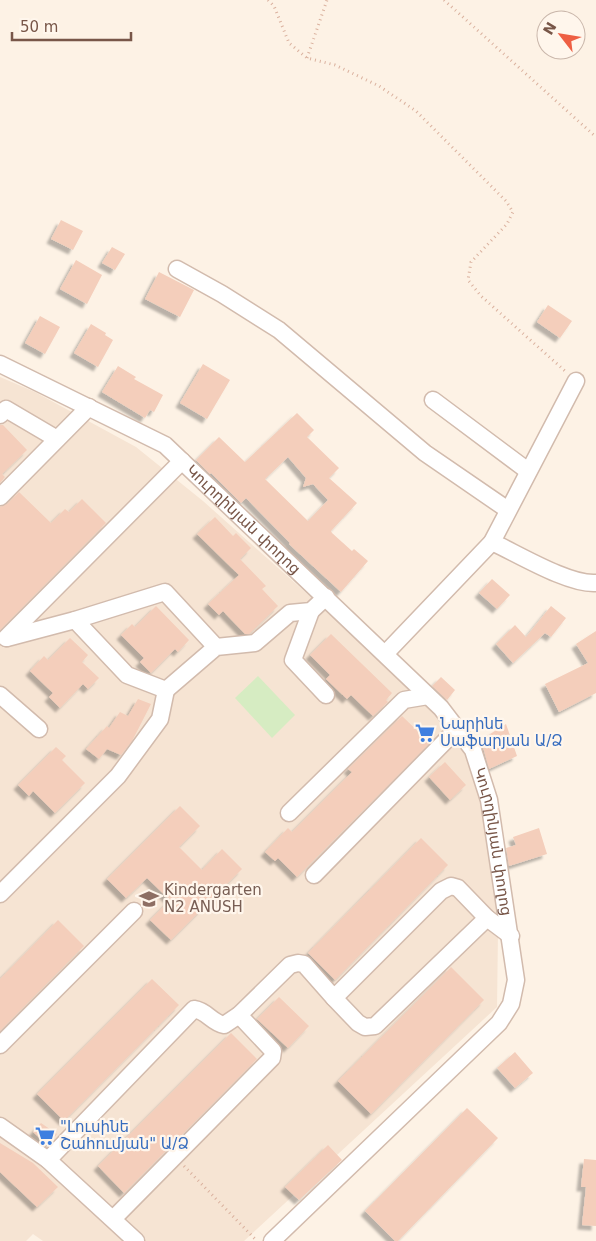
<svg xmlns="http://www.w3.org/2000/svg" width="596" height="1241" font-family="'DejaVu Sans','Noto Sans Armenian',sans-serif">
<defs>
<filter id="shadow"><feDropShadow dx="-4.5" dy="4.5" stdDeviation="1" flood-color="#0004"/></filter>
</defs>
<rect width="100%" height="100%" fill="#fdf2e5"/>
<path fill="#f6e4d3" d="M0,377L35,392L136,447L203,501L368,648L442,718L470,753L499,857L497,1007L244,1241H43L33,1234L26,1241H0Z"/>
<path fill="#d6ecc2" d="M258,676L295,715L272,738L235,698Z"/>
<path fill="#f4cebb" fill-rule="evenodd" filter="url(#shadow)" d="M61,220L83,231L73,250L51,239Z
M112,247L125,254L115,270L102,263Z
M76,260L102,275L87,304L60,289Z
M159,272L194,290L180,317L145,299Z
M548,305L572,321L560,338L537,322Z
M40,316L60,327L45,354L25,343Z
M91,324L106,333L105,335L113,340L98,367L74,353Z
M203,364L230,380L207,419L180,403Z
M118,366L136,377L134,379L163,395L154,412L150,410L145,418L102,392Z
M297,413L314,430L307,437L339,468L329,478L357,503L331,531L332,533L352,551L354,549L368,561L341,592L289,544L290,543L246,498L241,503L211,473L210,474L196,460L219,437L245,462ZM288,457L306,478L303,487L313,484L328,500L308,521L265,479Z
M0,425H3L27,450L2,474L5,477L0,483Z
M19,492L51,523L65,509L69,512L82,499L106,523L0,630V507L7,504Z
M215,517L233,536L236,533L251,548L240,559L266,586L262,589L278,606L249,634H245L223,611L219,615L208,604L239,575L197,534Z
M492,579L510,595L497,609L479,593Z
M156,606L189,640L178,652L175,649L151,673L140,662L144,658L121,635L132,624L135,627Z
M551,606L566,618L551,637L545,633L513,663L496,644L515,625L526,637Z
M596,631V693L559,712L545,684L588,663L576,644Z
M331,634L392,693L386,700L388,702L373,716L351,695L347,699L326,679L330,675L310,655Z
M70,638L88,655L82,662L99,678L88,689L83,684L60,708L49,697L53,693L30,671L44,656L48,660Z
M441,677L455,690L447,700L432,686Z
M138,699L151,704L132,741L121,755L107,749L99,759L86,749L107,726L109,728L120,712L128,716Z
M402,716L430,743L297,877L278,858L275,861L265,852L288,828L292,832L352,772L348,769Z
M506,724L517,756L489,769L483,747L479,741Z
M56,747L66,756L62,760L85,783L55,813L33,791L29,796L18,785Z
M445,762L466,785L450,800L429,777Z
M180,806L200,826L179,847L202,870L222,849L242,869L171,940L150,920L170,900L147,878L126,898L107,879Z
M539,828L547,854L509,866L506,848L516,845L513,837Z
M421,838L448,865L335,980L308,953Z
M58,920L84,946L0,1031V979Z
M451,967L484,1000L371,1114L338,1081Z
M152,979L179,1005L64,1121L37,1094Z
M279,997L309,1026L288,1048L257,1019Z
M231,1033L257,1059L124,1193L98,1166Z
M515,1052L533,1073L515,1088L497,1068Z
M467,1108L498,1138L398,1241H395L365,1211Z
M41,1123L57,1134L48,1145L33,1132Z
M0,1143L33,1163L58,1187L37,1207L0,1172Z
M328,1145L342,1160L299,1200L285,1187Z
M584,1159L596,1160V1226L582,1225L586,1187H581Z"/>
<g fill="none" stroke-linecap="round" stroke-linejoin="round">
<defs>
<g id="minor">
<path d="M177,269L222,294L279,330L425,453L508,510"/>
<path id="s1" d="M0,364L165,445L441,708L473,750L489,800L516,980L511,1004L499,1023L272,1241"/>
<path d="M433,400L528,471"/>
<path d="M0,415L6,409L57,439"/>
<path d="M0,497L89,407"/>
<path d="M492,542C518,554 569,585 596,583"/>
<path d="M311,611L293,660L326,695"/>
<path d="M75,620L127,675L166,690L216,647L255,643L290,613L311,611L326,597"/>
<path d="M6,638L182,461"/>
<path d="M7,638L75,620L165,592L216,647"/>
<path d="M385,654L492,542L576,381"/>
<path d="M0,695L39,729"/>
<path d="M289,813L404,700L428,696"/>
<path d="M314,875L457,729"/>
<path d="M0,894L118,776L160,719L166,690"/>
<path d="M334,998L358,1023L365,1027L375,1026L487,918"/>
<path d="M0,1045L134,911"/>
<path d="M0,1126L48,1160L136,1241"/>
<path d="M48,1160L194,1009C207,1011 211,1022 224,1025L239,1015L290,965L298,963L304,964L334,998L441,891L451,886L458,888L487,918L511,936"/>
<path d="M113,1219L272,1058L273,1051L239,1015"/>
</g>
</defs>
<use href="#minor" stroke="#d2bbad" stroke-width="19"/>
<path stroke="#dab19e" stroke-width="3" stroke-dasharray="1 4" stroke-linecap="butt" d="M268,0L274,6L289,43L307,58L335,65L379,86L416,111L506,201L513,212L507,224L471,262L468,280L481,296L565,371
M444,0L596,137
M307,58L327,0
M184,1166L257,1241"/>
<use href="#minor" stroke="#fff" stroke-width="16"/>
</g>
<defs>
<symbol id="supermarket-bare" viewBox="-9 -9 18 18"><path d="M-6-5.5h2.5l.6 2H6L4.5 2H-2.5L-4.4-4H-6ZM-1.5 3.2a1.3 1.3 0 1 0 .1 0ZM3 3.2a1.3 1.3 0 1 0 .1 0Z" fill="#3f7fe0" stroke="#fff6ec" stroke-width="2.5" paint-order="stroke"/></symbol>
<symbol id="school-bare" viewBox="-9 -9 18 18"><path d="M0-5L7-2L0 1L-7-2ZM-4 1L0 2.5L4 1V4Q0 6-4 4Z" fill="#8d6e63" stroke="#fff6ec" stroke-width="2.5" paint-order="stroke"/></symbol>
</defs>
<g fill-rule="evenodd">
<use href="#supermarket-bare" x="411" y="719" width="28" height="28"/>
<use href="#school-bare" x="135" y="885" width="28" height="28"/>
<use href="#supermarket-bare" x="31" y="1122" width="28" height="28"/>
</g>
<g text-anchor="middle" stroke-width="4.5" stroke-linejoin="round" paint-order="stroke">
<g font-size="15" fill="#785648" stroke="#fff6ec">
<text dy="5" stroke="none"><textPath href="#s1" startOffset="292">Կուրղինյան փողոց</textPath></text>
<text dy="5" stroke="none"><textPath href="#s1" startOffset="712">Կուրղինյան փողոց</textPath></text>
</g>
<g font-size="15" fill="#366cbe" stroke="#fff6ec" text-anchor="start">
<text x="440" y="729">Նարինե<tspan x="440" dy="17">Սաֆարյան Ա/Ձ</tspan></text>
<text x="60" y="1132">"Լուսինե<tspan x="60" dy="17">Շահումյան" Ա/Ձ</tspan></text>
</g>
<g font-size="15" fill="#785e54" stroke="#fff6ec" text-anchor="start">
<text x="164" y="895">Kindergarten<tspan x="164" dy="17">N2 ANUSH</tspan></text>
</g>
</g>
<g transform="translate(561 35) rotate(301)"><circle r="24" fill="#fff6ec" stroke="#c9b6aa"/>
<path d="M0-4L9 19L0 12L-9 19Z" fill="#ee5f43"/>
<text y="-8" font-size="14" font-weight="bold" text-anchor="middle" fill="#785648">N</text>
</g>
<path d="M12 32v8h119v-8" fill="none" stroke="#785648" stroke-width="2.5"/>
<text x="20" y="32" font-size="15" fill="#785648" stroke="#fff6ec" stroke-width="4" paint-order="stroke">50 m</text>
</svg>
